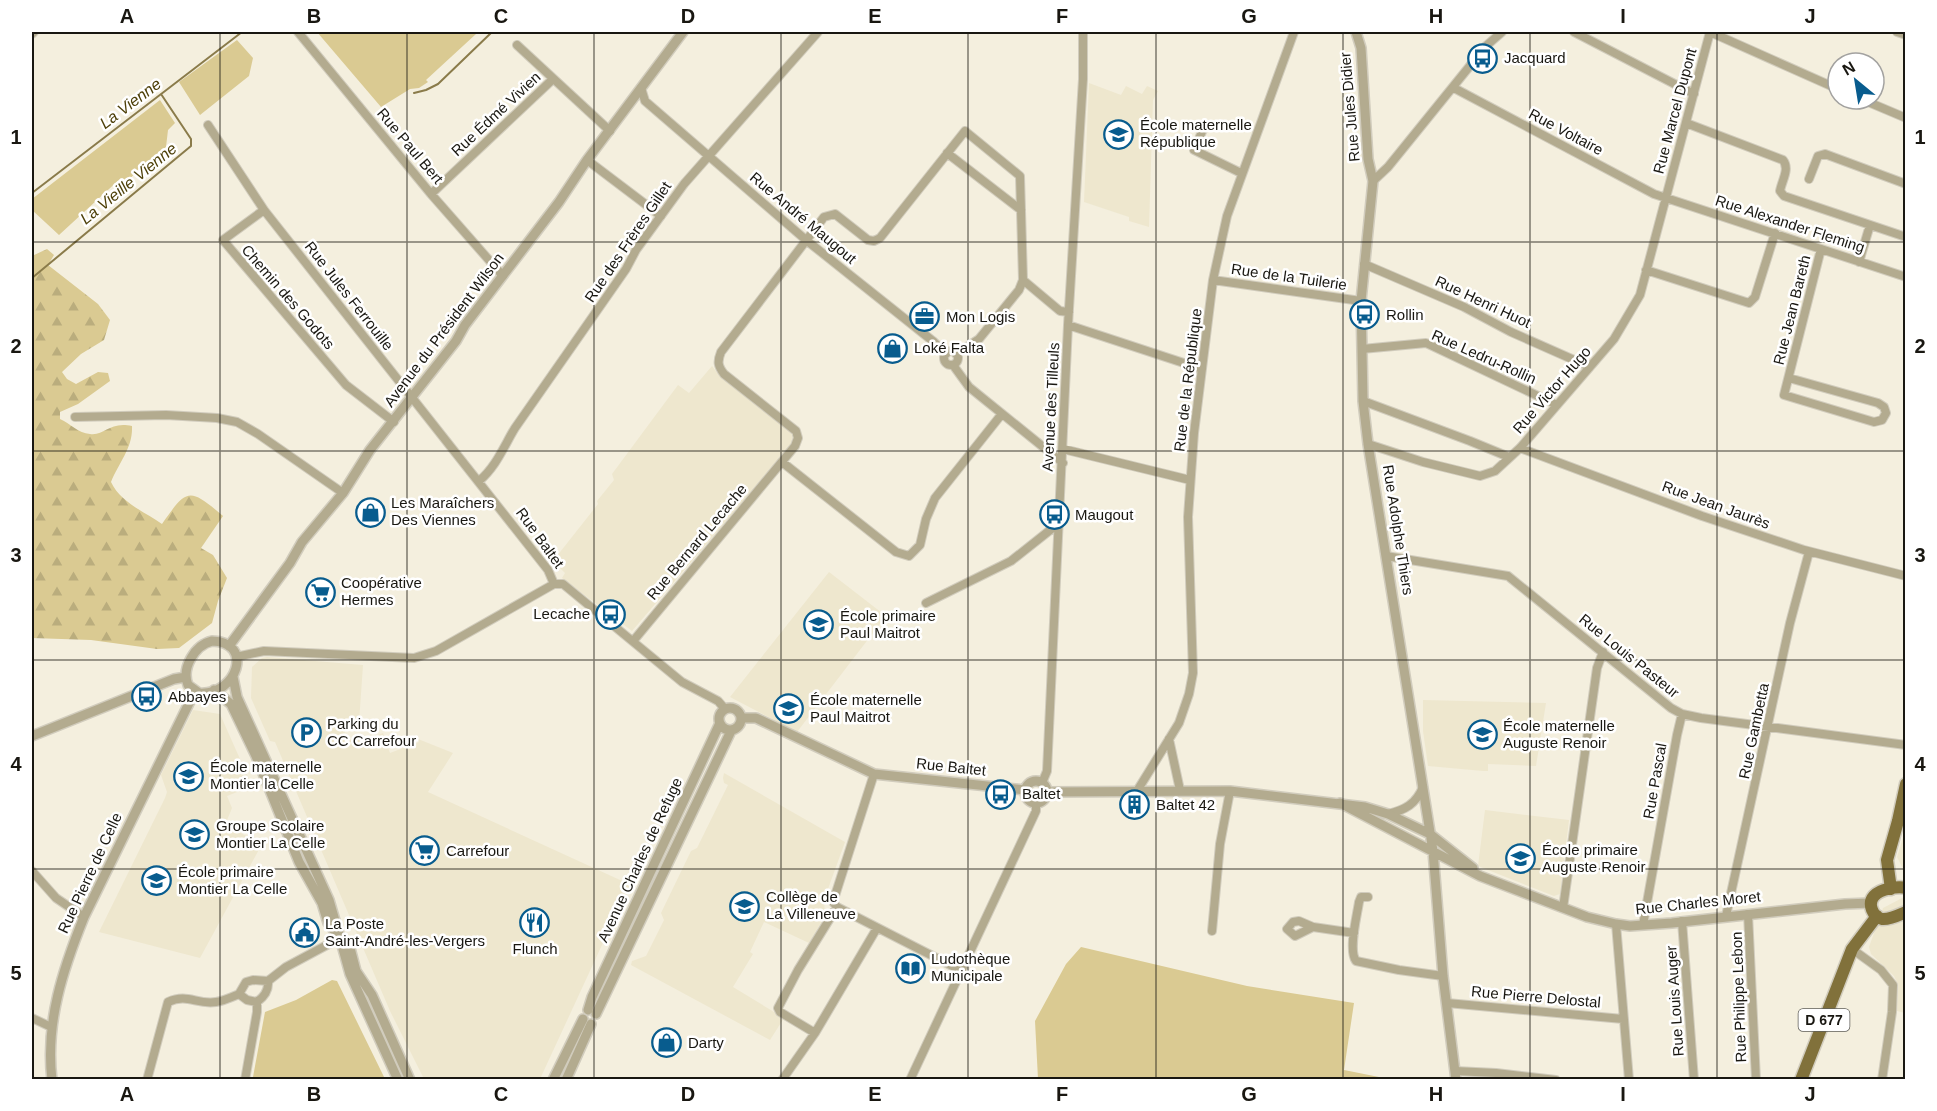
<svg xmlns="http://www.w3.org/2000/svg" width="1937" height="1111" font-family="Arial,sans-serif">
<defs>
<pattern id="forest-firs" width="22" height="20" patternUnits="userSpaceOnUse" patternTransform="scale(1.5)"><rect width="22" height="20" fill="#daca92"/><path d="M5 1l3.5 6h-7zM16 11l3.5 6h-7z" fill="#baad7d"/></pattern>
</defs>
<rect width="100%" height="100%" fill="#f4efde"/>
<path fill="#eee7ce" d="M1089,83L1121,95L1126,86L1142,94L1147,86L1158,91L1153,100L1149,227L1129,221V217L1084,202Z
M712,366L719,375L788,428L793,432L794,437L790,446L770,470L632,631L562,578L565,573L553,561L598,504L597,501L614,480L612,474L678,385L689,393Z
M829,572L886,616L797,732L730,697Z
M267,657L363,665L359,723L351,722L350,728L340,737L365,740L383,733L390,753L419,742L418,739L453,753L428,792L631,885L620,906L540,1079H424L390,1011L275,742L270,741L251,698L252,667L262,658Z
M1423,700L1546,703L1536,766L1488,764V771H1483L1428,766L1423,731Z
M193,710L220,714L252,786L227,796L232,808L225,825L262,844L200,958L99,932L165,798L167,792L161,775Z
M724,773L845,842L824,900L825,916L809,943L764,922L750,952L753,954L733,987L784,1018L770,1040L631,965L632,961L646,956L664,920L661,913L691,851L697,848L728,785L724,783L723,778Z
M1485,810L1569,820L1560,894L1554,896L1478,866Z
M1905,831V873L1897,857Z
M1904,897L1905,898V1013L1897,1011L1898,985L1894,976L1871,954L1869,947L1883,908Z"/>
<path fill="url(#forest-firs)" d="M47,249L54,255L48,265L98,304L110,320L104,340L81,354L62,372L67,379L76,384L98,372L108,373L110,381L78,404L60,412V419C71,424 78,433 90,434C105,436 109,421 132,426C133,448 119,462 111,482C120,502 145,512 162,524C187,488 189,487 223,516L201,548L213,555L227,578L218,601L212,623L179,648L157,649L91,640L32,638V256Z"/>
<path fill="#daca92" d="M317,32H474L476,34L426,80L428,82L419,88L410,89L381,107Z
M237,40L253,58L249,76L200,115L179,82Z
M160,100L175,123L168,130L166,147L147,164H143L128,181L121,178L59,235L32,210V199Z
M1081,947L1247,986L1354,1003L1344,1070L1389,1079H1038L1035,1021L1066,964Z
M332,980L337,981L385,1079L270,1080L253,1077L265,1012L296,1000Z"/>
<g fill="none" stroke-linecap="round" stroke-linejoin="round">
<path stroke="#8a7b4a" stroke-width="2" d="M414,93L426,90L438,84L492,32
M32,193L242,32
M32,278L191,146V139L161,94"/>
<defs>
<path id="minor" d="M298,32L431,194L503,276
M1574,32L1694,94
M1710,32L1838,89
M1897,32L1906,35
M32,34L34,32
M517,45L610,131
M641,88L645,101L806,240L934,342L946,354
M1454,88L1654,194L1906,277
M1861,99L1906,118
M1686,123L1783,160C1790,169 1782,180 1780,191L1784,196L1906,237
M208,125L264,210L223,240L346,385L394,422
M1205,125L1194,150L1241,173
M947,153L1021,210
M587,160L661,216
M1809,179L1818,156L1825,154L1906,184
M1373,181L1388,167L1486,46L1502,32
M431,194L553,79
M264,210L548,570L554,584
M1859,262L1870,225
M1364,264L1464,307L1511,332L1590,367
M1646,270L1749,303L1755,297L1775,233
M1023,280L1060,311L1069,312
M1213,280L1361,301
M1068,325L1202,369
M1362,349L1426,343L1557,405
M944 358a7 7 0 1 1 14 0a7 7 0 1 1-14 0Z
M953,365L969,387L1063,463
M1789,378L1878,403L1884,407L1886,413L1882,420L1874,422L1784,395L1821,249
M1363,401L1470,441L1509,457
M75,417L166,415L217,418L237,422L258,434L343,493
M1368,444L1423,462L1480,476L1495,471L1520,448L1614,339L1640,295L1710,32
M1520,448L1702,516L1804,550L1906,576
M1063,449L1190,480
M782,462L896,552L909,556L920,545L926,519L935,498L1001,415
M479,481C496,467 504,446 515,428L626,269L636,250L684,184L818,32
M1386,556L1508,576L1671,708L1682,714L1701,718L1906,745
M554,584H563L682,682L718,701L725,709
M926,603L1011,561L1059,523
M634,640L795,446L798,438L796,431L724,374C718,366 717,362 721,352L824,217L835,214L868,240L874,241L880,238L965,131L1020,176L1023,280L1019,290L979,339L956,354
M236,657L264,651L414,658L436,651L554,584
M1169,739L1180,790
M874,774L833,902L837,907L962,971
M1042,783L1047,771L1068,325L1083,79V32
M1137,791L1179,723L1189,694L1193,673L1188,517L1194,433L1213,280L1227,216L1294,32
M1388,814C1405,810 1416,804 1423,787
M32,871L56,898L84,917
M1368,897H1361L1359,902C1357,916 1348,950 1356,961L1399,970L1443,976
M1563,908L1597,668L1603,652
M1748,914L1756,1080
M1726,916L1790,623L1809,552
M1682,921L1694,1080
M1616,924L1629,1080
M1643,925L1677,735L1682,714
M1313,927L1295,936L1287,929L1293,922L1299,921L1313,927L1354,933
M1212,931L1220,844L1230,791
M1852,949L1881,970L1893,985L1892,1012L1882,1080
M268,981C269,991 264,997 257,1002L247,1000L239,994L246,982L253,980L268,981L286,967L340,938
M1447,1003L1623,1019
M32,1018L51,1027
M815,1033L780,1012L778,1008L798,970L837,907
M1455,1071L1496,1073L1556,1080
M147,1080L168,1002C188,993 196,1005 216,1002C223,1001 232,997 239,994
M245,1080L257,1012V1002
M782,1080L815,1033L877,928
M910,1080L1036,811V803"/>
<path id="tertiary" d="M1356,32L1361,48L1368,159L1373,181L1361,301L1363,401L1368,444L1433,851L1443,976L1456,1080
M212,641C255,642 237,696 199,693L188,685C181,668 195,645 212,641Z
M229,646L290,563L302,542L343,493L370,450L456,341L465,325L559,202L587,160L683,32
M233,677L237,697L329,900L340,938L350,948L356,971L372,995L410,1080
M214,690L231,704L256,756L299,862L322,903L328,923L340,938L350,974L398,1080
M719 719a11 11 0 1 1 22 0a11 11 0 1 1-22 0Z
M742,718H756L874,774L1025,790
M32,736L174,679L186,677
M1025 792a11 11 0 1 1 22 0a11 11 0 1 1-22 0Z
M1047,792L1230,791L1365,807L1388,814L1430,834L1473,868
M1340,803L1480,876L1587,917L1616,924L1630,926L1672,923L1845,904L1871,903
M588,1010L592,997L720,723
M596,1014L731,731
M52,1080C45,1023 63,969 84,917L195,691
M553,1080L583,1019
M566,1080L591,1024"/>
<path id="primary" d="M1906,888C1897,886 1880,889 1874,896C1867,904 1873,917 1882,919C1889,920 1899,915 1906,912
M1891,889L1887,860L1898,821L1906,784
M1801,1080L1852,949L1877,916"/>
</defs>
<use href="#minor" stroke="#d1ccbd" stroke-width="10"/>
<use href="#tertiary" stroke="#d1ccbd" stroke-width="12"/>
<use href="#primary" stroke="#d1ccbd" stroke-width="15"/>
<use href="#minor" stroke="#b3ab8f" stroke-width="8"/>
<use href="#tertiary" stroke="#b3ab8f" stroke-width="9"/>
<use href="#primary" stroke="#81713b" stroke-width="12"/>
</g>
<path fill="none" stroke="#191711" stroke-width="1.5" stroke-opacity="0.55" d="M220,32V1080M407,32V1080M594,32V1080M781,32V1080M968,32V1080M1156,32V1080M1343,32V1080M1530,32V1080M1717,32V1080M32,242H1906M32,451H1906M32,660H1906M32,869H1906"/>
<defs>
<symbol id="bus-ring" viewBox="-11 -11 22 22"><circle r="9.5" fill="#fff" stroke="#085c8e" stroke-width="1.5"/><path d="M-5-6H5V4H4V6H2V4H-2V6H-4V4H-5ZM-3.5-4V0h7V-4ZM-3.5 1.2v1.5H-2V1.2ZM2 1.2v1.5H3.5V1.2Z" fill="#085c8e"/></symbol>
<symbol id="school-ring" viewBox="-11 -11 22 22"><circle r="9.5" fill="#fff" stroke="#085c8e" stroke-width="1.5"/><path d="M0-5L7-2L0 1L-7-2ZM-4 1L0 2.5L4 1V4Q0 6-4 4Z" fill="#085c8e"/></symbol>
<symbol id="office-ring" viewBox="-11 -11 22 22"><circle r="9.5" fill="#fff" stroke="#085c8e" stroke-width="1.5"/><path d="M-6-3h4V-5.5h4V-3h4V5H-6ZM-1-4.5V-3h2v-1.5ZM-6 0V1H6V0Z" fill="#085c8e"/></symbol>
<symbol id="shop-ring" viewBox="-11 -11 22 22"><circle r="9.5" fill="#fff" stroke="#085c8e" stroke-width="1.5"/><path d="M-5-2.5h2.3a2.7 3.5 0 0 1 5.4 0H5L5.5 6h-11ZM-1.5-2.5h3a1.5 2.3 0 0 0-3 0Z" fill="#085c8e"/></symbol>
<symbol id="supermarket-ring" viewBox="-11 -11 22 22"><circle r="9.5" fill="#fff" stroke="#085c8e" stroke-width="1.5"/><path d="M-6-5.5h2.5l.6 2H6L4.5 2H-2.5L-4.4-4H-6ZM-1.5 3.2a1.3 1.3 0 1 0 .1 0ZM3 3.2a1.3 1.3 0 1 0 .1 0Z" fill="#085c8e"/></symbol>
<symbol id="parking-ring" viewBox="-11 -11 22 22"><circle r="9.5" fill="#fff" stroke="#085c8e" stroke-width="1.5"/><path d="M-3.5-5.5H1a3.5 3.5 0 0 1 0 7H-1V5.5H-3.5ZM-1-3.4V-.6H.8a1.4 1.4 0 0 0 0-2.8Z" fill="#085c8e"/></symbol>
<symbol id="building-ring" viewBox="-11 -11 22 22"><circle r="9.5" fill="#fff" stroke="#085c8e" stroke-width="1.5"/><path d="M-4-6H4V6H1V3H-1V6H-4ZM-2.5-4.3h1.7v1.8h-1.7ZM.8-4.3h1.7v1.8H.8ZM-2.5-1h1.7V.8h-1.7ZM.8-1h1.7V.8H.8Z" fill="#085c8e"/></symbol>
<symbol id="restaurant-ring" viewBox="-11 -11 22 22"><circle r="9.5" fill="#fff" stroke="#085c8e" stroke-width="1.5"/><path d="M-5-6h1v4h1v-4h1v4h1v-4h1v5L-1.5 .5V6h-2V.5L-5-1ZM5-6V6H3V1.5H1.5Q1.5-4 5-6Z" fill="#085c8e"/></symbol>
<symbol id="civic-ring" viewBox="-11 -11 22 22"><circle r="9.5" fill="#fff" stroke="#085c8e" stroke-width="1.5"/><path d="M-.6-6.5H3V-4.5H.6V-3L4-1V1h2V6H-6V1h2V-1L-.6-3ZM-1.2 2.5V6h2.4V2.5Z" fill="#085c8e"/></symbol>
<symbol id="library-ring" viewBox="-11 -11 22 22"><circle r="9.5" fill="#fff" stroke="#085c8e" stroke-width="1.5"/><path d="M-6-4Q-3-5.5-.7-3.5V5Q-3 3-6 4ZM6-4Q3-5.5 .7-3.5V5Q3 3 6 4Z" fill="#085c8e"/></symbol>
</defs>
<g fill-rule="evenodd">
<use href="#bus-ring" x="1466" y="42" width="33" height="33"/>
<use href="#school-ring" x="1102" y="118" width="33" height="33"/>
<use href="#bus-ring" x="1348" y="298" width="33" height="33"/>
<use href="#office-ring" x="908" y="300" width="33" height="33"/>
<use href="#shop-ring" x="876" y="332" width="33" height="33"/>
<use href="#shop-ring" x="354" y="496" width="33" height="33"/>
<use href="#bus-ring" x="1038" y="498" width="33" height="33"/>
<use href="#supermarket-ring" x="304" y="576" width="33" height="33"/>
<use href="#bus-ring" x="594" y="598" width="33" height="33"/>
<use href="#school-ring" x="802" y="608" width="33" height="33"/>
<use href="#bus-ring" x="130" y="680" width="33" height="33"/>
<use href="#school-ring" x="772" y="692" width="33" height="33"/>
<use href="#parking-ring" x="290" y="716" width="33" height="33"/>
<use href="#school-ring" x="1466" y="718" width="33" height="33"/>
<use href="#school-ring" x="172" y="760" width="33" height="33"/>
<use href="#bus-ring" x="984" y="778" width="33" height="33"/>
<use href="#building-ring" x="1118" y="788" width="33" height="33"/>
<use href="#school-ring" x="178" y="818" width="33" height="33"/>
<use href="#supermarket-ring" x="408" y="834" width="33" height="33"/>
<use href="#school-ring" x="1504" y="842" width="33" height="33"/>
<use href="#school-ring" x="140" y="864" width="33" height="33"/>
<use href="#school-ring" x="728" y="890" width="33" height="33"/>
<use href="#restaurant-ring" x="518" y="906" width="33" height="33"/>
<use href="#civic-ring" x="288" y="916" width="33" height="33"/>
<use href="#library-ring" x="894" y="952" width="33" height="33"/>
<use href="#shop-ring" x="650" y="1026" width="33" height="33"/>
</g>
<g text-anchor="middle" stroke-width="5" stroke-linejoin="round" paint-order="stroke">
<rect fill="#fff" stroke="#5e5d58" stroke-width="1.5" x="1798.5" y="1009" width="51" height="22" rx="4.5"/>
<g font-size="14" font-weight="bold" fill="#191711">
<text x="1824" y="1025">D 677</text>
</g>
<g font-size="15" fill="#191711" stroke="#fff" text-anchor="start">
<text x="1504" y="63">Jacquard</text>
<text x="1140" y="130">École maternelle<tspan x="1140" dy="17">République</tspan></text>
<text x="1386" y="320">Rollin</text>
<text x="946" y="322">Mon Logis</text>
<text x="914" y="353">Loké Falta</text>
<text x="391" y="508">Les Maraîchers<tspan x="391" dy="17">Des Viennes</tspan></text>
<text x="1075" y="520">Maugout</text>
<text x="341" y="588">Coopérative<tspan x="341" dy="17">Hermes</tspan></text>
<text x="590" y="619" text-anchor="end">Lecache</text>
<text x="840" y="621">École primaire<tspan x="840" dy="17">Paul Maitrot</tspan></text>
<text x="168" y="702">Abbayes</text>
<text x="810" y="705">École maternelle<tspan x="810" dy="17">Paul Maitrot</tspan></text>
<text x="327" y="729">Parking du<tspan x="327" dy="17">CC Carrefour</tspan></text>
<text x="1503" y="731">École maternelle<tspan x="1503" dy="17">Auguste Renoir</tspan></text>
<text x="210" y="772">École maternelle<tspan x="210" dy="17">Montier la Celle</tspan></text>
<text x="1022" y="799">Baltet</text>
<text x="1156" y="810">Baltet 42</text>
<text x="216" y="831">Groupe Scolaire<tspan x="216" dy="17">Montier La Celle</tspan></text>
<text x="1542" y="855">École primaire<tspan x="1542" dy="17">Auguste Renoir</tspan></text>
<text x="446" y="856">Carrefour</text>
<text x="178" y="877">École primaire<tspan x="178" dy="17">Montier La Celle</tspan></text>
<text x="766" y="902">Collège de<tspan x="766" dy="17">La Villeneuve</tspan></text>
<text x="325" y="929">La Poste<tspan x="325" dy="17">Saint-André-les-Vergers</tspan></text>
<text x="535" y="954" text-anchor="middle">Flunch</text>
<text x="931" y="964">Ludothèque<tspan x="931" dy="17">Municipale</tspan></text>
<text x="688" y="1048">Darty</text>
</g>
<g font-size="15" fill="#191711" stroke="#fff">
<text transform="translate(1350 107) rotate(-95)" y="5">Rue Jules Didier</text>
<text transform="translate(1675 111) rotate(-75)" y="5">Rue Marcel Dupont</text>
<text transform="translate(496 114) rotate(-43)" y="5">Rue Édmé Vivien</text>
<text transform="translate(1566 132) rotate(28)" y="5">Rue Voltaire</text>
<text transform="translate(410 146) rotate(50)" y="5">Rue Paul Bert</text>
<text transform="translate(803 218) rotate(40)" y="5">Rue André Maugout</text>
<text transform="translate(1790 224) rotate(18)" y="5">Rue Alexander Fleming</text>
<text transform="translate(628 242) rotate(-56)" y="5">Rue des Frères Gillet</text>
<text transform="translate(1289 277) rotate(8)" y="5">Rue de la Tuilerie</text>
<text transform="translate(349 296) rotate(52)" y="5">Rue Jules Ferrouille</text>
<text transform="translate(288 297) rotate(49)" y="5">Chemin des Godots</text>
<text transform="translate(1483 302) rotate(25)" y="5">Rue Henri Huot</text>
<text transform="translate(1792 310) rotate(-76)" y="5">Rue Jean Bareth</text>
<text transform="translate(444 330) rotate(-53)" y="5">Avenue du Président Wilson</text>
<text transform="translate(1484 357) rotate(24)" y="5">Rue Ledru-Rollin</text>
<text transform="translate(1188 380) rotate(-83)" y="5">Rue de la République</text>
<text transform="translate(1552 390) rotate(-49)" y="5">Rue Victor Hugo</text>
<text transform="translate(1051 407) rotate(-87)" y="5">Avenue des Tilleuls</text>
<text transform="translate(1716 505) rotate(20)" y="5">Rue Jean Jaurès</text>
<text transform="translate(1398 530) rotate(81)" y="5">Rue Adolphe Thiers</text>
<text transform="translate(540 538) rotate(54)" y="5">Rue Baltet</text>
<text transform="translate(697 542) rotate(-50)" y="5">Rue Bernard Lecache</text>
<text transform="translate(1629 656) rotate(39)" y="5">Rue Louis Pasteur</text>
<text transform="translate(1754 731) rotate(-78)" y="5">Rue Gambetta</text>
<text transform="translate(951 767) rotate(6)" y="5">Rue Baltet</text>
<text transform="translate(1655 781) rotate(-80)" y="5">Rue Pascal</text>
<text transform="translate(640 860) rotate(-65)" y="5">Avenue Charles de Refuge</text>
<text transform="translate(90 873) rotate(-65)" y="5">Rue Pierre de Celle</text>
<text transform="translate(1698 903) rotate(-6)" y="5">Rue Charles Moret</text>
<text transform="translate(1536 997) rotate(5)" y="5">Rue Pierre Delostal</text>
<text transform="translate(1739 997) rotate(-92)" y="5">Rue Philippe Lebon</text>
<text transform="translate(1675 1001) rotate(-94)" y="5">Rue Louis Auger</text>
</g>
<g font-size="16" font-style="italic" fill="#4e4009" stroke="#fff">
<text transform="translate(130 103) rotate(-37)" y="6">La Vienne</text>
<text transform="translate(128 183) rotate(-39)" y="6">La Vieille Vienne</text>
</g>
</g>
<rect width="1937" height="1111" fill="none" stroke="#ffffff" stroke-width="66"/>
<g transform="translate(1856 81) rotate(330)"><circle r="28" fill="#ffffff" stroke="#a3a2a0" stroke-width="1.5"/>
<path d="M0-4.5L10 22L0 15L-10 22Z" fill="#085c8e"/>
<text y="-9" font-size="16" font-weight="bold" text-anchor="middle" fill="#191711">N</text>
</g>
<rect x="33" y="33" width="1871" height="1045" fill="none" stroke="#191711" stroke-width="2"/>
<g font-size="20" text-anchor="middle" font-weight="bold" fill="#191711">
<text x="127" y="23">A</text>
<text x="314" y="23">B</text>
<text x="501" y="23">C</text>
<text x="688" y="23">D</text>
<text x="875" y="23">E</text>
<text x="1062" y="23">F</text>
<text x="1249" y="23">G</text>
<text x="1436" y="23">H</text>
<text x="1623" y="23">I</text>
<text x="1810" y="23">J</text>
<text x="16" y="144">1</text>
<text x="1920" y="144">1</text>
<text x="16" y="353">2</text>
<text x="1920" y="353">2</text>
<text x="16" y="562">3</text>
<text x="1920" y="562">3</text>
<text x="16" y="771">4</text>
<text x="1920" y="771">4</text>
<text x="16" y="980">5</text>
<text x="1920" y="980">5</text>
<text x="127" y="1101">A</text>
<text x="314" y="1101">B</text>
<text x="501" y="1101">C</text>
<text x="688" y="1101">D</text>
<text x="875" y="1101">E</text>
<text x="1062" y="1101">F</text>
<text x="1249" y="1101">G</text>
<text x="1436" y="1101">H</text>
<text x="1623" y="1101">I</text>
<text x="1810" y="1101">J</text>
</g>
</svg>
